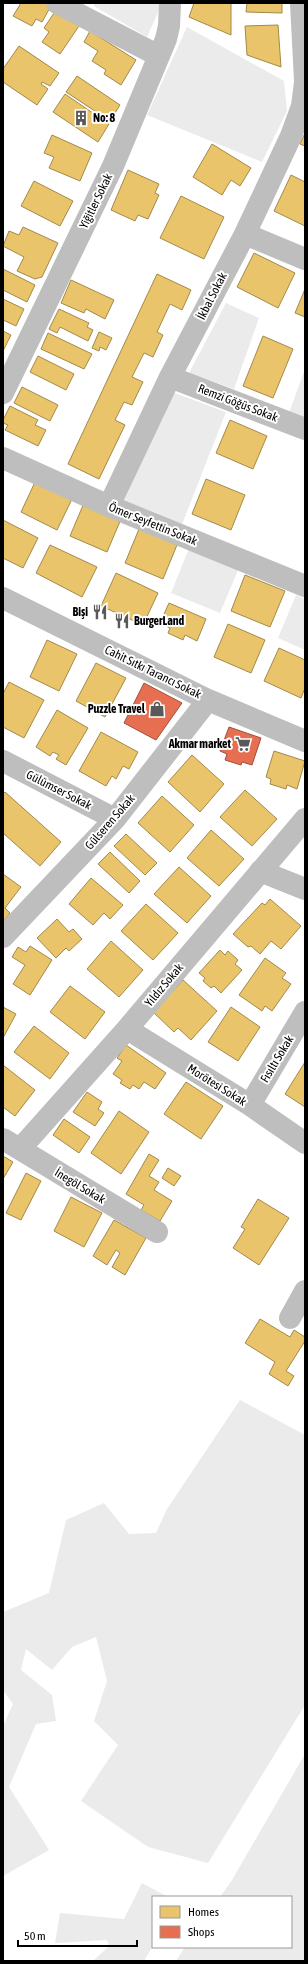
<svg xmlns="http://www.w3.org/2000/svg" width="308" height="1964" font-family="'Asap Condensed',sans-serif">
<rect width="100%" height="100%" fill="#fff"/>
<path fill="#ebebeb" d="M94,3H159V10L147,37L94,6Z
M187,27L284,81L287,111L262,162L147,115Z
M226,303L259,318L234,389L189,373Z
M305,369V419L289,413Z
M172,392L226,412L181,527L123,503Z
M189,548L239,568L220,613L171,593Z
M296,595L305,599V650L278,638Z
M240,1400L305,1435V1705L208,1863L148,1847L81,1801L118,1745L94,1721L107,1681L96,1637L72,1647L52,1670L26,1649L21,1670L52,1695L56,1721L36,1724L9,1787L49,1850L3,1876V1726L13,1704L3,1690V1612L49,1593L66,1520L104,1503L129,1534L156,1533L167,1509Z
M305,1754V1961H176L185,1947H291V1897H220L232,1880Z
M142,1883L168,1897H153V1946L144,1961H93L109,1946L107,1940L55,1943L60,1913L124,1919Z"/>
<path fill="#e9c46a" stroke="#a3894a" d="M21,3H50L52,4L42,22L36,19L32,26L13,16Z
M194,3H231V35L189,17Z
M247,3H282V13L246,12Z
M56,10L79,26L60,54L42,42L49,32L44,28Z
M278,25L281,67L247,55L245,26Z
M90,31L136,60L121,85L104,74L106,70L92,61L98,51L84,42Z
M19,46L59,73L50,86L42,82L41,84L48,89L37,105L3,82V69Z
M77,76L120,105L110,121L66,92Z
M65,94L109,124L98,142L53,112Z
M305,133V146L300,144Z
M52,135L92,153L80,181L49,168L54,157L44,153Z
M212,144L251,168L240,186L231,180L222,195L193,177Z
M128,170L159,184L155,193L159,195L148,219L138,215L135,221L111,210Z
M291,175L305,182V226L274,211Z
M34,181L73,201L60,226L21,206Z
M181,196L224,217L204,259L160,238Z
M23,227L58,243L42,277L35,279L17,271L24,257L3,246L9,231L19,235Z
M254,253L295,273L278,308L237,287Z
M3,269L35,285L27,302L3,290Z
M157,274L191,290L182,310L170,304L157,332L163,335L153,357L144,353L132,377L143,382L132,405L124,402L115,420L125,425L99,479L68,464Z
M71,280L114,300L105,319L86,309L84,313L61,303Z
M305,289V317L295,313Z
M3,299L24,309L16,326L3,320Z
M59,309L89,323L87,327L93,330L88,341L60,327L57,333L49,329Z
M3,331L11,335L3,351Z
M99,332L112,338L106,350L100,347L99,351L92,348Z
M48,333L92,354L84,369L41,349Z
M263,336L293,349L273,398L243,386Z
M38,356L74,374L66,390L30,372Z
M22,387L58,405L50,421L14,403Z
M10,406L38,420L35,425L46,430L38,446L5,430L8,425L3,423V420Z
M230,420L267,436L253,469L216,453Z
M206,479L245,495L231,530L192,514Z
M36,480L73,497L57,530L21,512Z
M84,503L121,519L107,552L70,536Z
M3,520L38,538L23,568L3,558Z
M139,529L177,545L163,579L125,563Z
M50,545L97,567L82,597L36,573Z
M116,573L158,593L143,625L101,606Z
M245,575L285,591L270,627L231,611Z
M169,603L206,619L197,641L185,635L183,640L168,633L170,628L160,623Z
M228,624L265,640L251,673L214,657Z
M47,640L77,654L59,691L30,677Z
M279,648L305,660V688L301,698L264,681Z
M96,663L126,678L105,717L76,701Z
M9,682L44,700L24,738L3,727V694Z
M57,710L88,728L66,765L56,759L59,755L53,752L50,756L36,747Z
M101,732L138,752L129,769L123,766L116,779L112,776L106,786L79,771Z
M274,751L305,761L297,789L287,785L286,789L270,784L271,779L266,777Z
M192,755L224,784L200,812L168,782Z
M245,790L277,819L252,846L220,817Z
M5,792L61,842L40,866L3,833V794Z
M162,796L194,825L170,852L138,823Z
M211,830L244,859L219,886L187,858Z
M126,834L157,863L145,875L114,846Z
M110,852L140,881L129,893L98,864Z
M179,867L211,896L187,923L154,894Z
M3,874L21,887L5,908L10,913L3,922Z
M91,878L123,905L110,919L104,913L93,925L69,904Z
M270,899L301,926L281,949L271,941L260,954L251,946L248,947L233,934L262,903L265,905Z
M146,904L178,933L153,960L121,931Z
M57,919L69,932L73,929L82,939L69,951L66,948L56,958L37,938Z
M111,941L143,970L119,997L87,969Z
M30,946L52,960L30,995L13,984L25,965L12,957L18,947L26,952Z
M220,950L225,955L228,951L238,960L235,964L242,970L221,993L214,986L211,988L203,981L205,978L199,973Z
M265,958L286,973L282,978L291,984L272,1011L265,1006L262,1011L239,995Z
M183,980L217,1011L191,1040L178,1028L174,1032L153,1012Z
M70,986L105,1012L85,1039L50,1012Z
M3,1007L16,1014L3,1038Z
M231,1007L260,1027L238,1061L208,1042Z
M34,1026L69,1053L50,1079L14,1052Z
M126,1045L166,1073L155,1089L144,1082L139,1089L133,1085L130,1089L120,1083L122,1080L113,1074L122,1061L117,1058Z
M305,1062V1107L285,1094Z
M3,1065L35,1090L15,1116L3,1107Z
M186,1082L223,1106L201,1139L164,1114Z
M87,1092L102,1102L98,1109L104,1113L95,1126L73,1112Z
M119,1111L149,1132L121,1174L91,1153Z
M64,1119L90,1137L79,1153L53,1135Z
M149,1154L159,1160L149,1176L159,1182L154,1190L172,1201L160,1221L141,1210L144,1205L126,1194Z
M3,1156L13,1162L3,1179Z
M168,1168L181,1176L174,1186L162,1178Z
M26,1173L41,1181L21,1220L6,1213Z
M71,1197L102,1213L84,1247L54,1231Z
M258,1199L289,1218L259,1265L233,1248L245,1229L241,1227Z
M114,1220L146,1238L125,1275L112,1267L120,1253L116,1250L107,1265L93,1256Z
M260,1319L290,1337L294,1330L305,1337V1341L286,1371L294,1376L288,1386L269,1374L275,1362L245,1343Z"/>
<path fill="#e76f51" stroke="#a24e39" d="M144,683L182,703L156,740L124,723Z
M229,727L261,738L252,765L242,762L241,765L225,760L227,754L220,751Z"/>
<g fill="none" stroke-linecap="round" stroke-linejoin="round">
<path stroke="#bebebe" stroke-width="22" d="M57,3L159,56
M301,3L305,81
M245,234L305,259
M170,377L305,429
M3,393L113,166L166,39L169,26L170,3
M3,458L109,506L305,586
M109,506L170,377L245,234L291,136L302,106L305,83
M3,598L208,700L305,741
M3,761L115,819
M260,871L305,889
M3,937L115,819L208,700
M127,1029L250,1105L305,1143
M250,1105L305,1012
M3,1139L157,1232
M20,1149L127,1029L305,819
M290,1318L305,1291"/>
</g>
<defs>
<symbol id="building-bare" viewBox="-9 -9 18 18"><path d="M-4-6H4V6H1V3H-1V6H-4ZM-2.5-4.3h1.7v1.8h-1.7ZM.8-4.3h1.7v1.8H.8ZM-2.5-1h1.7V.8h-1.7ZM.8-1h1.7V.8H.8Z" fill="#595959" stroke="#fff" stroke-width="2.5" paint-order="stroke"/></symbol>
<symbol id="restaurant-bare" viewBox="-9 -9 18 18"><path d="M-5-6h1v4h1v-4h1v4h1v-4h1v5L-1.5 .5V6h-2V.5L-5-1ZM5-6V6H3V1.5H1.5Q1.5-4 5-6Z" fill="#595959" stroke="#fff" stroke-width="2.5" paint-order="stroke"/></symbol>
<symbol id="shop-bare" viewBox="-9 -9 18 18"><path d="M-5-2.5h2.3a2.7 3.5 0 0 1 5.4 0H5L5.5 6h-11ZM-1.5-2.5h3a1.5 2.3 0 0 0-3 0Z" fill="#595959" stroke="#fff" stroke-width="2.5" paint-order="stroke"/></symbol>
<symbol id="supermarket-bare" viewBox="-9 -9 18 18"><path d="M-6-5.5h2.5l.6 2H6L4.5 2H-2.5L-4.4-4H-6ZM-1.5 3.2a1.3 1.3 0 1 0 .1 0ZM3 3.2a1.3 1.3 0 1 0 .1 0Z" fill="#595959" stroke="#fff" stroke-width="2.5" paint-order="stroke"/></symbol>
</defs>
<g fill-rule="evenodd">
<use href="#building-bare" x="70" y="107" width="22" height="22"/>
<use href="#restaurant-bare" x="89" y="601" width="22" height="22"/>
<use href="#restaurant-bare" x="111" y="610" width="22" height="22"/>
<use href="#shop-bare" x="146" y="698" width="22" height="22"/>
<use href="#supermarket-bare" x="232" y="733" width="22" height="22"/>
</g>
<g text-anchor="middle" stroke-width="4" stroke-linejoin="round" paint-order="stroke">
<g font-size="12" font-weight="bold" fill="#000" stroke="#fff" text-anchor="end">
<text x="93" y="122" text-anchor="start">No: 8</text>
<text x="88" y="616">Bişi</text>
<text x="134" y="625" text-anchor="start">BurgerLand</text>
<text x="145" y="713">Puzzle Travel</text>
<text x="231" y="748">Akmar market</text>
</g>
<g font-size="12" fill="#000" stroke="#fff">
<text transform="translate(96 201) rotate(-64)" y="4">Yiğitler Sokak</text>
<text transform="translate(212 296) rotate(-63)" y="4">İkbal Sokak</text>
<text transform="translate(238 403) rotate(21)" y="4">Remzi Göğüs Sokak</text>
<text transform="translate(153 524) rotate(22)" y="4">Ömer Seyfettin Sokak</text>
<text transform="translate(153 672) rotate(26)" y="4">Cahit Sıtkı Tarancı Sokak</text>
<text transform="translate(59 790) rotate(27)" y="4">Gülümser Sokak</text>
<text transform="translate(110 822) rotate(-49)" y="4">Gülseren Sokak</text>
<text transform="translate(164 985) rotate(-50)" y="4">Yıldız Sokak</text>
<text transform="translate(277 1059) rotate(-59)" y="4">Fısıltı Sokak</text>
<text transform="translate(217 1085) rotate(32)" y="4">Morötesi Sokak</text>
<text transform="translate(80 1186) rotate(31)" y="4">İnegöl Sokak</text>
</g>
</g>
<rect width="308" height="1964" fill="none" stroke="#000000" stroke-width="8"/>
<rect x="152" y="1896" width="140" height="52" fill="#ffffff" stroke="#999999"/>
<rect x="160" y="1906" width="20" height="12" fill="#e9c46a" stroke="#999999"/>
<text x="188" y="1916" font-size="12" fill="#000000">Homes</text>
<rect x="160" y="1926" width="20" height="12" fill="#e76f51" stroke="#999999"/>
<text x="188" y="1936" font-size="12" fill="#000000">Shops</text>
<path d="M18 1940v6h119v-6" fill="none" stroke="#000000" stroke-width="2"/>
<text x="24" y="1940" font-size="12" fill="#000000" stroke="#ffffff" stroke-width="3" paint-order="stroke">50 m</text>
</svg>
